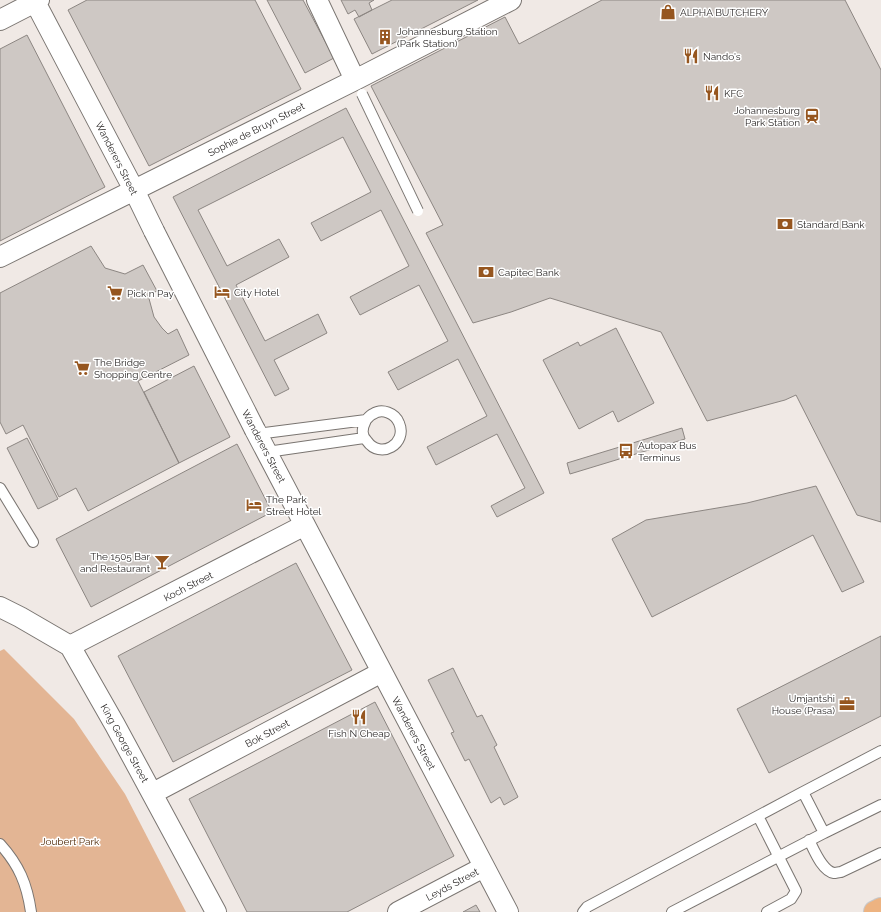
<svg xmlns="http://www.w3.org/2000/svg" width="881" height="912" font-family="Raleway,sans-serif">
<rect width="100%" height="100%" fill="#f0e9e5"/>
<path fill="#e3b594" d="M4,649L74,719L125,794L186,912H0V651Z"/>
<path fill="#cec8c4" stroke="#8c8682" d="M87,0H255L301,89L149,166L68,10Z
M267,0H303L334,58L305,73Z
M341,0H374L369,3L372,10L359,17L355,10L348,14Z
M392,0H478L372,54L354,19Z
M602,0H845L881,70V522L857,515L796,395L785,400L707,421L661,332L550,298L511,312L473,323L426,233L443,225L371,86L505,17L519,44Z
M27,35L105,187L0,241V49Z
M346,108L544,493L497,517L491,506L525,488L497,434L436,465L427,447L487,416L458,359L398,390L388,372L448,341L419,285L360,315L350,297L409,266L381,210L321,241L311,223L371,192L343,137L198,210L227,266L279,239L289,257L236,285L265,341L318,314L327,333L274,360L289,389L275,396L173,197Z
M91,246L105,268L125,274L143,265L157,291L148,295L154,317L162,328L168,334L177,329L189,355L138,381L179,463L88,511L76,488L59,497L23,425L6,434L0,422V293Z
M616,328L654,403L618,422L613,411L579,429L543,360L578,342L580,346Z
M194,366L230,437L179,463L144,392Z
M682,428L685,439L570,474L567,463Z
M27,438L58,499L38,509L7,448Z
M237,444L272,512L91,607L56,539Z
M816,486L864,582L842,592L813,535L652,617L612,539L646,520L747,503Z
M296,563L352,670L173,762L118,656Z
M881,636V716L769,773L737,709Z
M453,668L477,717L482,715L497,745L494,747L518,797L504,805L500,797L491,803L469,759L465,761L451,733L454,732L428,680Z
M375,702L454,856L347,912H247L189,799Z
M476,905L480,912H463Z"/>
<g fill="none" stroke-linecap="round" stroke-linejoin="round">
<defs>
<path id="service" d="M257,434L366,420C368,418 370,415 373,414C382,408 395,413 399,423C408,444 380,460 367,441C364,438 362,433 363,429C363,426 365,423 366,420
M267,452L364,438
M0,488L33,542
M758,816L796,891L791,899L767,912
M824,833L803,792L881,751
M809,840C814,850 822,871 834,873C836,873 838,872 841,872L881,853
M0,844C19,865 27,884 31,912
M583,912L587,907L803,792
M672,912L824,833L881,805"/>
<path id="minor" d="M34,0L134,190L154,231
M317,0L355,80
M0,20L39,0
M0,257L355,80L511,0
M255,430L508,912
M0,607L20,617L70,646L115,725L216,912
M70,646L305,525
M153,793L382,672
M398,912L484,867"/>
<path id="primary" d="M875,912L881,909"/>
</defs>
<use href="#service" stroke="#7a7571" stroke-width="12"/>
<use href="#minor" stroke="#7a7571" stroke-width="22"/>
<use href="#primary" stroke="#c8c7c7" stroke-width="24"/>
<use href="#service" stroke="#fff" stroke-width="10"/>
<use href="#minor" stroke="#fff" stroke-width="20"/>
<use href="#primary" stroke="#edb381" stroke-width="22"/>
<defs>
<path id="service-bridge" d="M362,94L418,211"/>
<path id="minor-bridge" d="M154,231L255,430"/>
</defs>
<use href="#service-bridge" stroke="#7a7571" stroke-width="12" stroke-linecap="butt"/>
<use href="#minor-bridge" stroke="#7a7571" stroke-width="22" stroke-linecap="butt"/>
<use href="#service-bridge" stroke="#fff" stroke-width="10"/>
<use href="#minor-bridge" stroke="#fff" stroke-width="20"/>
</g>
<defs>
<symbol id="shop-bare" viewBox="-9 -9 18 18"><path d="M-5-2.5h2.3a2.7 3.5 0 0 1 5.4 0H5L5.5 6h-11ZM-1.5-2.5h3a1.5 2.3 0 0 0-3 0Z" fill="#96561f" stroke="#fff" stroke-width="2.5" paint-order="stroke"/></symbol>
<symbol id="building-bare" viewBox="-9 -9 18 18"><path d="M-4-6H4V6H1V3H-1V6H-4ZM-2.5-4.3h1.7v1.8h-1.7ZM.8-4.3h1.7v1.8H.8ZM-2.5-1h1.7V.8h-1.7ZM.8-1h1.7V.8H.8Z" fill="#96561f" stroke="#fff" stroke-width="2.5" paint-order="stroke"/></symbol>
<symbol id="restaurant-bare" viewBox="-9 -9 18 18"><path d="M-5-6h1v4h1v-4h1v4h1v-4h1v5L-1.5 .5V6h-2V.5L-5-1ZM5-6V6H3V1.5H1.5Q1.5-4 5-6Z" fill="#96561f" stroke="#fff" stroke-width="2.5" paint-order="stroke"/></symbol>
<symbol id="station-bare" viewBox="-9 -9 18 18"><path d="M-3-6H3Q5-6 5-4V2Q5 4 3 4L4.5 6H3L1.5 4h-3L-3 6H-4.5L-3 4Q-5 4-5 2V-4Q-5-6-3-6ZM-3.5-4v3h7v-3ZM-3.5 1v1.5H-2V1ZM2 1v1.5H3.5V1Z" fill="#96561f" stroke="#fff" stroke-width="2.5" paint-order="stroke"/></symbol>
<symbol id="bank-bare" viewBox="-9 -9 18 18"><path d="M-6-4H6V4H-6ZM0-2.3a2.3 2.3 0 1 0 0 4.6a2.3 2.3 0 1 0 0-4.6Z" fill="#96561f" stroke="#fff" stroke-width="2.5" paint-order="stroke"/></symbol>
<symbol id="hotel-bare" viewBox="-9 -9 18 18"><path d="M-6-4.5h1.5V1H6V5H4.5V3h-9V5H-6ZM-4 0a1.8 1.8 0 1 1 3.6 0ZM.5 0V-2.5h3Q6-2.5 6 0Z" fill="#96561f" stroke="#fff" stroke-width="2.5" paint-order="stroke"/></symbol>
<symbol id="supermarket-bare" viewBox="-9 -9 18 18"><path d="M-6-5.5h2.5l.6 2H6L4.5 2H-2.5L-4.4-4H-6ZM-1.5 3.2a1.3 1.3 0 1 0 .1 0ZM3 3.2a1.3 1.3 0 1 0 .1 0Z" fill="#96561f" stroke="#fff" stroke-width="2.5" paint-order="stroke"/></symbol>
<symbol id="bus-bare" viewBox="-9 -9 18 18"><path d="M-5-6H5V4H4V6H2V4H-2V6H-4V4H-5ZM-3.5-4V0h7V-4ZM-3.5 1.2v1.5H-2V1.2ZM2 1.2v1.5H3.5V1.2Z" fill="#96561f" stroke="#fff" stroke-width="2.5" paint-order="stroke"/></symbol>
<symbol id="bar-bare" viewBox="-9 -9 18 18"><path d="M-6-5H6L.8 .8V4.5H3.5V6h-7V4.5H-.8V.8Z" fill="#96561f" stroke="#fff" stroke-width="2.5" paint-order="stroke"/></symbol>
<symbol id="office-bare" viewBox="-9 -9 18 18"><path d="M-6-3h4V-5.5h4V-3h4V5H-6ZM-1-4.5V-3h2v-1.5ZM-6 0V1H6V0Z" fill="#96561f" stroke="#fff" stroke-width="2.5" paint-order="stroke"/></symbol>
</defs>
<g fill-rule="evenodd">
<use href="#shop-bare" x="657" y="1" width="22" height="22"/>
<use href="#building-bare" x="374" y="26" width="22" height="22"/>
<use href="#restaurant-bare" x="680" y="45" width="22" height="22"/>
<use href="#restaurant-bare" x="701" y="82" width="22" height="22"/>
<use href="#station-bare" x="801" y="105" width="22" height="22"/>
<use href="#bank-bare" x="774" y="213" width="22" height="22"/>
<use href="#bank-bare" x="475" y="261" width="22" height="22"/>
<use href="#hotel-bare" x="211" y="281" width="22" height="22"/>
<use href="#supermarket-bare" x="104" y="282" width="22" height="22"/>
<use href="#supermarket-bare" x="71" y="357" width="22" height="22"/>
<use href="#bus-bare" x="615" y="440" width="22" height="22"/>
<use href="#hotel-bare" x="243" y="494" width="22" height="22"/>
<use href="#bar-bare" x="151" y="551" width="22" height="22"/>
<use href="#office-bare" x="836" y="693" width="22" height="22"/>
<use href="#restaurant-bare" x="348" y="706" width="22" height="22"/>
</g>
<g text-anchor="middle" stroke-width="3" stroke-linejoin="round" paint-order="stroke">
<g font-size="10" fill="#2c2928" stroke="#fff" text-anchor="start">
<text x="680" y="16">ALPHA BUTCHERY</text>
<text x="397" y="35">Johannesburg Station<tspan x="397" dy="12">(Park Station)</tspan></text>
<text x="703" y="60">Nando's</text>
<text x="724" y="97">KFC</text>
<text x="800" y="114" text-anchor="end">Johannesburg<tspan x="800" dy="12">Park Station</tspan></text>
<text x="797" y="228">Standard Bank</text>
<text x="498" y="276">Capitec Bank</text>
<text x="234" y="296">City Hotel</text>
<text x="127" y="297">Pick n Pay</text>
<text x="94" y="366">The Bridge<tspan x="94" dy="12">Shopping Centre</tspan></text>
<text x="638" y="449">Autopax Bus<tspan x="638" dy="12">Terminus</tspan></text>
<text x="266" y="503">The Park<tspan x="266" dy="12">Street Hotel</tspan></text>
<text x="150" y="560" text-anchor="end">The 1505 Bar<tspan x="150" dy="12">and Restaurant</tspan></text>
<text x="835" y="702" text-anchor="end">Umjantshi<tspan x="835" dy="12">House (Prasa)</tspan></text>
<text x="359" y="737" text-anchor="middle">Fish N Cheap</text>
</g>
<g font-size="10" fill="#2c2928" stroke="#fff">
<text transform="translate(256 129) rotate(-27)" y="4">Sophie de Bruyn Street</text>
<text transform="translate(117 158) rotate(63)" y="4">Wanderers Street</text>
<text transform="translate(264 446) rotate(62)" y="4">Wanderers Street</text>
<text transform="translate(188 586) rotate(-27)" y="4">Koch Street</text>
<text transform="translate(267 733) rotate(-28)" y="4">Bok Street</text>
<text transform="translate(414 733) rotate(62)" y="4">Wanderers Street</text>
<text transform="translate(125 743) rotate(61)" y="4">King George Street</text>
<text transform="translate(452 884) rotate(-28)" y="4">Leyds Street</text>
</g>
<g font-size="10" fill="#512b09" stroke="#fff">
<text x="70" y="845">Joubert Park</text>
</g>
</g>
</svg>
